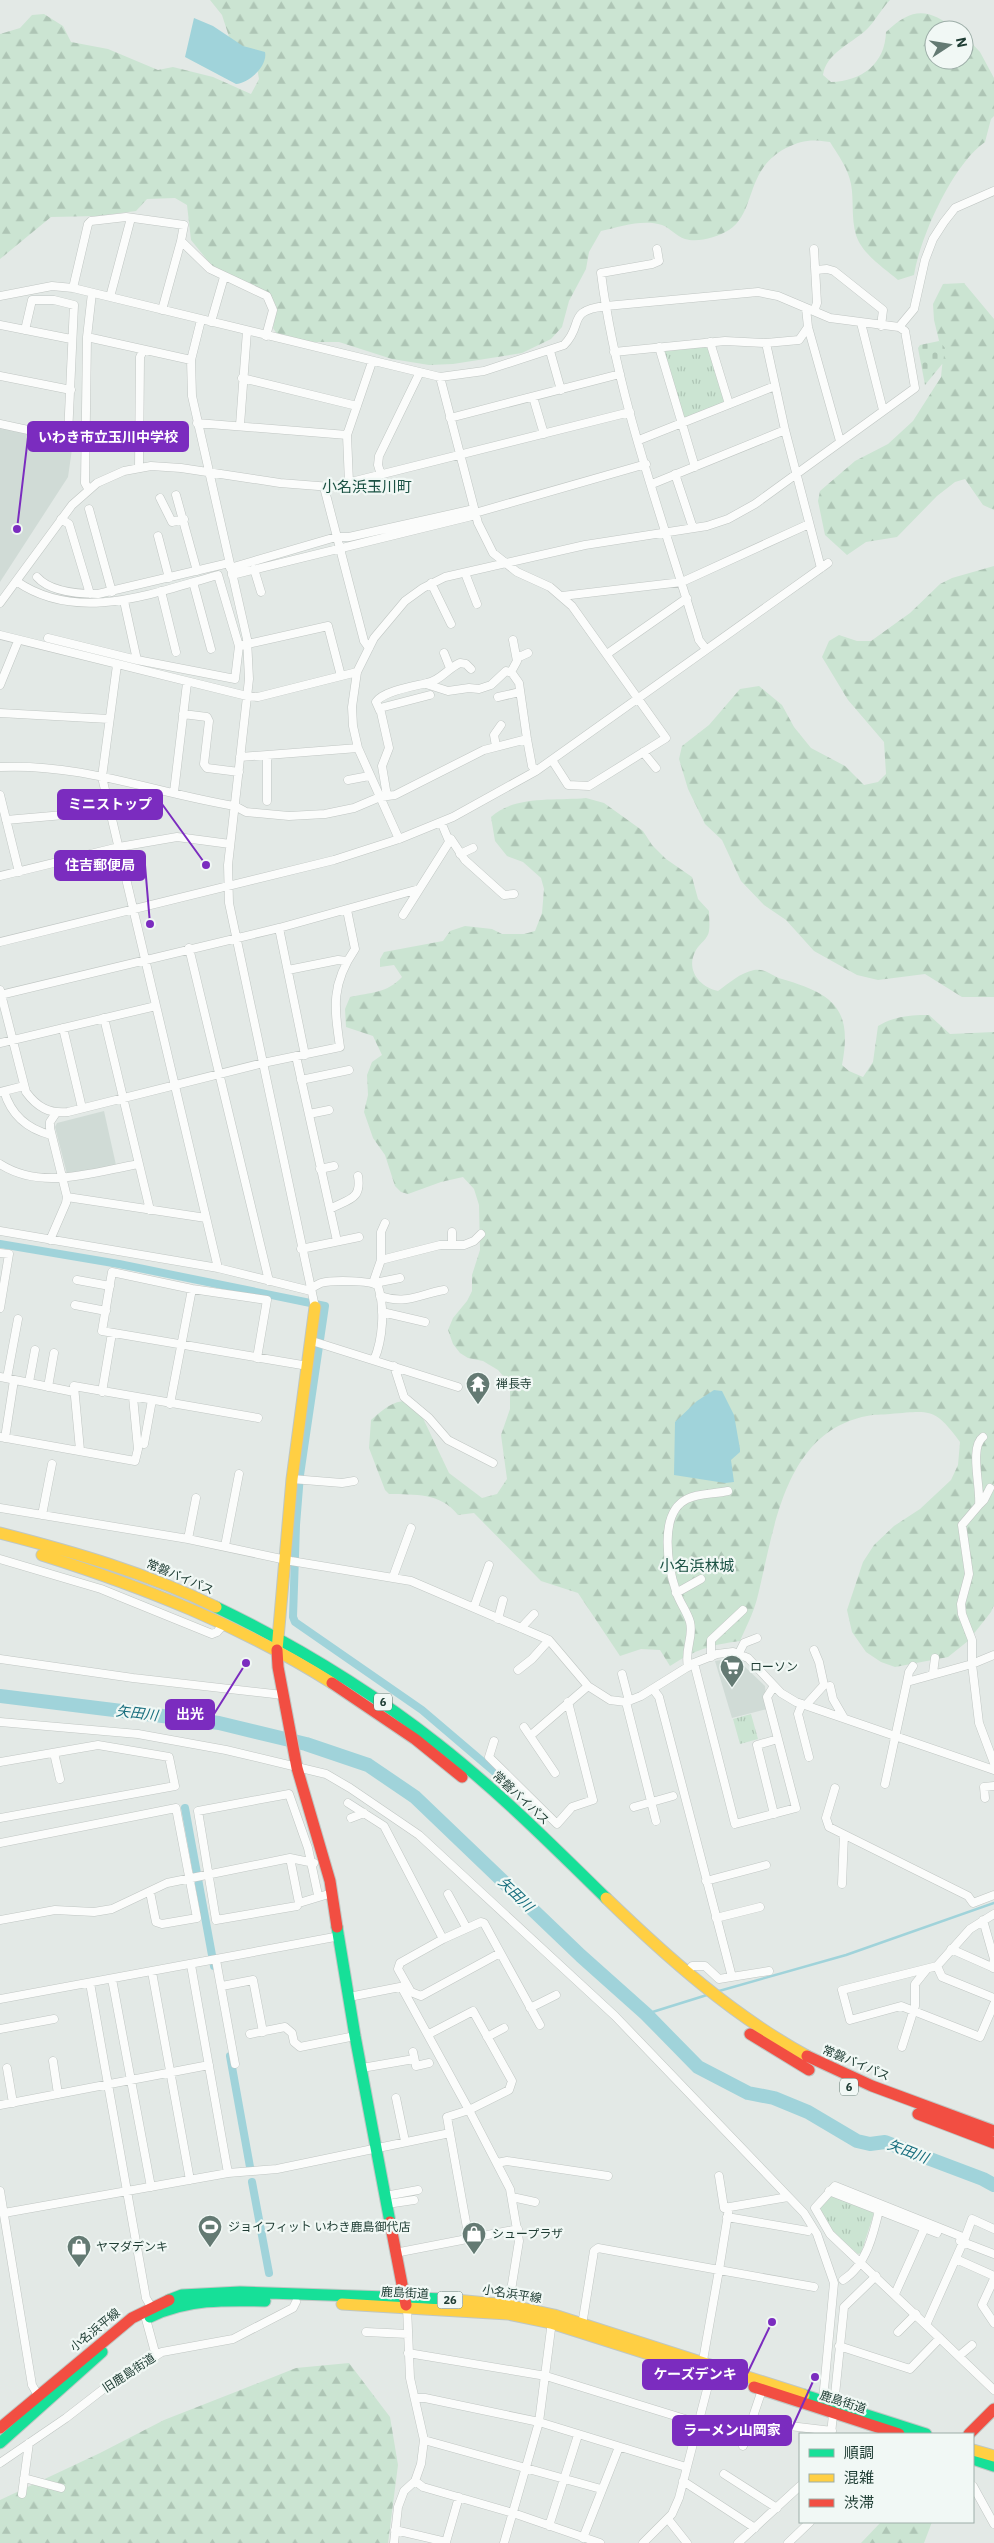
<svg xmlns="http://www.w3.org/2000/svg" width="994" height="2543" font-family="'IBM Plex Sans','Noto Sans JP',sans-serif">
<defs>
<pattern id="forest-firs" width="22" height="20" patternUnits="userSpaceOnUse" patternTransform="scale(1.25)"><rect width="22" height="20" fill="#cbe4d2"/><path d="M5 1l3.5 6h-7zM16 11l3.5 6h-7z" fill="#aec5b5"/></pattern>
<pattern id="cemetery-stones" width="16" height="16" patternUnits="userSpaceOnUse" patternTransform="scale(1.25)"><rect width="16" height="16" fill="#cbe4d2"/><path d="M2 7V4a2 2 0 0 1 4 0v3zM10 15v-3a2 2 0 0 1 4 0v3z" fill="#aec5b5"/></pattern>
<pattern id="park-tufts" width="24" height="20" patternUnits="userSpaceOnUse" patternTransform="scale(1.25)"><rect width="24" height="20" fill="#cbe4d2"/><path d="M3 7l-1-3M5 7V3M7 7l1-3M15 17l-1-3M17 17v-4M19 17l1-3" fill="none" stroke="#aec5b5"/></pattern>
</defs>
<rect width="100%" height="100%" fill="#e3e9e6"/>
<path fill="#d0dbd6" d="M0,427L73,442L68,477L0,582Z
M104,1111L116,1165L67,1174L55,1127L57,1123Z
M728,1659L744,1666L765,1686L767,1709L732,1718L715,1661Z"/>
<path fill="url(#forest-firs)" d="M210,0H890C881,9 875,22 865,31C850,44 826,54 823,75L831,82C862,81 885,64 886,32C914,6 928,9 957,30H934V60H964V35L980,52L994,78V116L991,119L985,142C953,164 920,237 914,275L898,280C884,268 862,254 856,235C851,218 854,200 851,184C848,168 838,155 830,142C812,139 802,140 786,148C744,170 757,212 729,230C717,237 698,243 685,239C676,236 670,228 662,225C642,219 620,227 601,231L589,252L586,269L569,301L562,327L551,339L522,353L453,364L429,365L392,359L339,342H300L277,334L273,328L277,308L273,300L216,271L191,240L187,205L175,198L147,199L136,211L98,216L51,217L0,259V34L20,28L32,15L44,14L63,26L71,42L108,49L158,70L173,67L213,77L251,94L259,79L256,62L231,43L222,15Z
M964,283L994,319V510L983,505L965,479L955,482L937,496L897,537L866,542L847,555L825,535L818,501L820,491L855,461L888,444L913,421L941,377L943,357L934,320L933,304L943,284Z
M994,566V997H962L925,974L878,980L857,975L814,951L786,920L764,905L741,881L722,840L705,824L688,789L679,759L682,746L709,725L740,689L759,686L782,705L794,727L811,748L845,766L864,785L878,782L886,774L884,742L848,700L822,657L829,641L839,635L857,641H871L910,613L940,584L952,578Z
M586,798L604,803L643,831L652,845L666,859L692,877L698,899L709,911C709,917 710,925 709,931C708,939 700,943 696,950C685,969 699,987 718,991C729,983 740,973 754,970C766,968 772,976 782,979C833,994 853,1008 842,1065L849,1071L863,1077L873,1062L878,1026C895,1016 910,1015 929,1015L950,1034L994,1032V1605L991,1612L968,1641L948,1657L895,1667L881,1662L866,1652L852,1632L847,1610L863,1562L874,1545L894,1526L920,1509L951,1480L958,1465L960,1442C934,1407 931,1411 890,1414C882,1415 874,1414 867,1416C783,1432 774,1532 757,1599C753,1614 746,1627 740,1641C710,1645 695,1650 670,1666L660,1650L641,1649L620,1656L578,1593L541,1581L474,1513L458,1515C440,1492 415,1495 389,1494L385,1490L369,1448L371,1420C384,1409 394,1399 412,1401L421,1414L449,1473L482,1498L497,1494L507,1479L501,1435L510,1409V1384L498,1370L483,1361L468,1358L460,1353L453,1344L448,1330L453,1318L467,1301L472,1291V1275L480,1250L479,1205L474,1189L463,1177L441,1182L408,1194L401,1192L395,1186L385,1155L373,1138L364,1112L368,1095L367,1075L372,1062L382,1055L373,1036L346,1027L345,1009L350,997C371,992 386,994 402,977L394,965L380,967V959L384,952L443,941L450,931L465,926L492,929L502,934H524L535,931L542,913L544,889L541,878L523,862L507,856L495,841L491,817C514,795 556,801 586,798Z
M349,2363L390,2417L398,2465L388,2543H0V2500L100,2453L164,2420L238,2391L296,2368Z
M881,2522H932L924,2543H861Z"/>
<path fill="url(#cemetery-stones)" d="M939,341L945,348L943,363L925,385L918,348L920,345Z"/>
<path fill="url(#park-tufts)" d="M705,347L708,349L725,401L724,404L686,418L683,417L663,353L665,351Z
M751,1714L758,1739L740,1744L733,1719Z
M834,2191L876,2207L861,2253L858,2254C844,2241 824,2227 820,2208Z"/>
<path fill="#a0d3da" d="M194,18L213,26L243,46L265,52C268,66 249,83 236,84L185,57Z
M714,1390L722,1391L734,1415L740,1449V1452L731,1460L734,1482L725,1483L674,1475L675,1422L697,1401Z"/>
<g fill="none" stroke-linecap="round" stroke-linejoin="round">
<path stroke="#a0d3da" stroke-width="2.5" d="M719,1991L846,1955L994,1903
M646,2014L707,1995"/>
<path stroke="#a0d3da" stroke-width="8" d="M0,1244L119,1264L325,1306L300,1475L296,1525L293,1617L295,1622L422,1710L524,1797
M185,1808L214,1966
M230,2056L250,2167
M252,2182L269,2273"/>
<path stroke="#a0d3da" stroke-width="14" d="M0,1696L219,1723L306,1744L368,1765L415,1797L581,1956L646,2014L698,2067L748,2093L774,2098L808,2112L857,2141L870,2144L885,2142L983,2179L994,2185"/>
<defs>
<path id="street" d="M657,249L659,261L652,264L601,273C617,399 663,519 699,640L706,649
M816,270L827,269L834,271L883,310L881,326
M73,288L88,224L91,221L126,217L184,225L181,241
M0,296L52,286L73,288L440,377L484,371L564,345C585,324 565,311 606,306L758,292L778,296L830,318L899,327L905,331L915,388L755,504L728,519L707,526L585,545L445,577L423,588L405,601L374,638L357,672L352,707L353,726L358,748L399,839
M110,297L131,218
M806,308L808,327L840,441
M162,310L181,241L210,269L267,296L273,310L266,336
M814,311L817,303L814,249
M201,320L191,360L192,396L247,639L249,679L228,865L229,903L315,1307
M211,322L224,277
M861,323L883,410
M0,325L71,339
M899,327L914,309L925,260L933,239L944,222L955,208L994,191
M87,337L191,360
M710,342L729,404
M766,343L785,430L821,568
M659,347L695,467
M550,351L561,390
M614,352L725,341L766,343L799,340L808,327
M0,376L71,390
M440,377L478,523L493,553L517,572L550,587L572,606L666,738L589,786L568,785L552,760
M242,378L357,406
M533,397L544,434
M450,418L620,374
M197,423L347,435
M0,424L65,438L68,435L74,305L54,300H32L25,330
M240,425L247,331
M639,440L775,386
M139,468L140,357L143,351
M675,474L693,528
M381,475L378,465L379,456L419,374
M349,483L347,435L372,362
M652,484L785,430
M324,487L364,641L369,648
M89,490L85,483L87,337L92,293
M176,495L197,571
M160,498L172,522L184,519
M89,509L112,592
M475,513L646,464
M61,519L69,524L90,594
M158,536L169,578
M230,568L336,537H349L474,509
M254,569L261,592
M465,573L477,604
M232,575L476,515
M37,577C50,592 79,594 98,594L229,563
M16,581C78,624 153,593 218,575L239,646L328,626L341,676
M193,582L211,649
M431,583L451,624
M161,591L176,652
M562,596L682,582L809,524
M124,601L137,660
M0,603L72,505L97,483L124,471L151,466L181,468L280,483L331,487L630,412
M0,635L247,696L258,697L357,672
M48,638L137,660L235,679L239,646
M444,653L450,668
M607,654L687,598
M517,658L528,653
M117,665L102,777L218,1268
M511,672L517,661L513,640
M426,684L448,691L469,688L479,689L491,685L506,671L512,673L519,683L527,739L532,766L536,771
M0,685L18,641
M498,697L520,692
M380,711L376,702C383,691 415,686 427,683C440,681 448,668 460,663L466,664L471,669
M0,713L109,719
M183,714L207,717L209,721L204,764L207,768L239,772
M496,746L494,735L501,725
M643,752L656,768
M240,757L358,748
M0,767C81,763 156,793 235,806L246,812L289,816L325,814L354,808L380,797L395,795L484,750L527,739
M348,780L369,776
M174,792L187,683
M0,795L19,872
M387,796L382,766L389,748L380,708L430,695
M267,801V756
M6,820L110,811
M441,822L449,841
M460,854L473,848
M0,876L119,847L177,837L230,844
M403,915L451,839L465,860L504,895L514,894
M279,928L305,1055
M0,942L334,860L399,839L453,817L536,771L828,563
M189,948L269,1281
M288,970L338,960L347,961
M0,990L26,1092C37,1107 49,1114 68,1112L263,1063L340,1047C334,1007 331,984 355,949L347,910
M0,995L279,928L419,889
M104,1018L150,1210
M63,1028L82,1108
M0,1043L156,1006
M296,1056L337,1241
M301,1080L349,1070
M4,1091C11,1115 27,1129 51,1135
M0,1092L24,1086
M56,1113L50,1122V1128L67,1197L206,1218
M309,1114L329,1110
M0,1164C42,1191 93,1172 139,1164
M320,1169L334,1166
M330,1209C348,1199 362,1200 358,1176
M0,1231L218,1268L311,1291
M452,1232V1244
M50,1240L66,1203L67,1197
M301,1249L359,1237
M0,1253L9,1254L0,1308
M381,1260L440,1245H464L474,1241L481,1234
M77,1280L110,1286
M373,1283L381,1260V1232L385,1223
M375,1283L400,1278
M310,1289C314,1287 318,1284 321,1283C331,1280 371,1280 378,1286C385,1308 383,1339 374,1360
M380,1296C407,1305 420,1294 444,1290
M75,1305L106,1311
M382,1312L425,1322
M312,1341L458,1387
M257,1358L267,1300L192,1289L112,1272L102,1331L308,1366
M394,1366L404,1397L429,1418L448,1440L493,1463
M0,1377L74,1392
M7,1378L18,1319
M29,1382L35,1350
M48,1387L54,1353
M102,1392L112,1333
M170,1404L192,1289
M0,1437L135,1461L138,1449L133,1397
M983,1437C969,1447 981,1488 979,1505L962,1525L969,1574L961,1604L962,1614L972,1640V1664L979,1723L994,1763
M5,1438L14,1380
M144,1444L152,1400
M80,1450L74,1386L258,1418
M292,1479L342,1483L354,1481
M979,1505L984,1500L990,1488
M0,1508L188,1539L291,1561L411,1581L549,1640L588,1686L610,1700L626,1702L641,1696L694,1663L717,1654L733,1652L748,1658L781,1693L796,1702L994,1770
M42,1515L52,1464
M188,1539L196,1498
M225,1546L239,1474
M0,1559L101,1589L212,1634L217,1632L224,1624
M393,1577L411,1528
M676,1593L701,1579
M474,1607L489,1565
M498,1619L503,1600
M521,1628L534,1614
M739,1653L744,1643L757,1638
M711,1657V1640L743,1610
M0,1659L133,1678L283,1695
M694,1663L735,1824L796,1808L767,1697L774,1686
M688,1667C684,1649 694,1638 690,1622C687,1611 679,1602 676,1591C668,1567 658,1513 687,1499C698,1493 715,1494 728,1491
M518,1670L532,1659L549,1640
M933,1673L935,1658
M622,1674L629,1701
M907,1682L909,1672L913,1666
M830,1686L833,1699L844,1718
M653,1689L659,1697L732,1977
M626,1702L656,1821
M802,1704L798,1714L809,1757
M806,1705L824,1685L819,1662L814,1650
M0,1722L138,1734L226,1750L326,1774L350,1788L419,1835L615,2016L804,2213L817,2234L834,2283L823,2400
M524,1727L555,1773
M530,1736L588,1686
M494,1741L489,1757L557,1824L572,1807L593,1800L568,1702
M54,1753L60,1779
M0,1762L98,1745L169,1757L175,1786L0,1818
M885,1784L907,1682L972,1664L994,1655
M835,1788L826,1818L829,1827L968,1896L973,1903L994,1895
M985,1798L984,1787L994,1786
M348,1803L384,1826L443,1939
M634,1807L673,1796
M774,1814L757,1745L778,1739
M351,1818L364,1813
M0,1843L176,1808L197,1918L162,1924L156,1922L150,1892
M290,1858L299,1903L297,1906L216,1920L198,1811L289,1794L308,1848L318,1895
M706,1881L766,1865
M842,1884L844,1835
M448,1894L466,1927
M299,1903L332,1893
M994,1914L970,1929L937,1966L842,1990L850,2020L901,2006L980,2037L994,2004
M716,1918L760,1907
M0,1920L55,1910L94,1912L112,1909L167,1883L290,1858L314,1863
M983,1920L994,1959L993,1968
M951,1949L994,1968
M500,1953L421,1996L411,1992L398,1969L400,1963L443,1939L481,1922L484,1923L540,2025
M216,1960L235,2064
M191,1965L228,2173
M937,1966L942,1977L994,1998
M152,1972L190,2180
M687,1973L692,1966H705L719,1979L769,1971
M112,1979L151,2187
M90,1983L146,2298L153,2310
M222,1986L253,1980L263,2032
M402,1988L469,2110L510,2189L519,2241L508,2309
M349,1997L405,1986
M0,1999L340,1936
M530,2008L556,1995
M0,2029L54,2019
M250,2034L285,2027L292,2033L294,2042L300,2047L355,2036
M429,2034L473,2011L512,2081L509,2090L469,2110L447,2117L469,2239
M487,2037L504,2028
M902,2047L915,2006V1984L927,1969
M413,2052L416,2066L429,2063
M53,2061L58,2094
M7,2068L13,2103
M362,2068L414,2059
M396,2098L405,2141
M0,2105L209,2065
M497,2163L507,2161L608,2176
M719,2176L724,2208L788,2197
M0,2191L32,2385L39,2397
M829,2191L937,2233
M385,2196L418,2190
M512,2197L535,2202
M387,2204L414,2200
M4,2213L228,2173L277,2169L450,2133
M727,2217L808,2231
M965,2238L972,2219L994,2229
M960,2241L994,2254
M395,2253L518,2229
M956,2259L994,2276
M994,2279L982,2305L994,2323
M843,2280C867,2265 874,2232 880,2206
M895,2294L926,2225
M146,2319L156,2356
M583,2319L594,2251L598,2248L719,2270L729,2208
M926,2325L965,2238L835,2186L815,2208L830,2234L926,2325L994,2390
M366,2332L408,2334
M898,2332L916,2314
M839,2346L910,2369L940,2338
M408,2353L546,2376L698,2423
M959,2356L972,2345
M702,2366L719,2270L814,2287
M415,2398H425L539,2422L686,2467
M773,2424L832,2431
M831,2434L844,2307L876,2276
M424,2440L601,2489
M743,2446L762,2390
M0,2463L66,2418L106,2387L162,2352L233,2339L293,2308L296,2302
M724,2474L777,2508
M24,2478L61,2488
M415,2481L423,2487L513,2513L600,2543
M683,2481L755,2528
M973,2486L994,2524
M22,2494L29,2443
M668,2519L687,2543
M549,2526L578,2435
M395,2530L446,2542L459,2497
M583,2538L619,2447
M394,2543L398,2507L404,2491L415,2481L421,2464L424,2440L410,2378L407,2307
M504,2543L539,2422L552,2321
M643,2543L672,2514L679,2498L711,2374
M738,2543L800,2486
M788,2543L810,2522"/>
<path id="fast" d="M216,1607C295,1645 369,1690 438,1744C498,1791 552,1845 606,1898
M337,1927L355,2036L390,2222
M169,2300L182,2295L240,2292L445,2299
M150,2317C187,2299 225,2300 265,2301
M804,2395L926,2434
M0,2443L102,2352
M973,2459L994,2466"/>
<path id="slow" d="M0,1533C74,1552 147,1573 216,1607
M42,1555C143,1587 242,1626 332,1683
M277,1650L292,1479L315,1307
M606,1898C668,1958 732,2015 807,2056
M445,2299L508,2305L554,2315L804,2395
M342,2304L508,2314L551,2323L699,2370
M973,2450L994,2456"/>
<path id="jam" d="M277,1650L278,1667L297,1768L330,1881L337,1927
M332,1683L415,1739L462,1777
M750,2034L809,2070
M807,2056L872,2086L994,2131
M918,2114L994,2143
M390,2222L406,2305
M754,2387L899,2434
M0,2428L132,2318L169,2300
M969,2434L994,2409"/>
</defs>
<use href="#street" stroke="#c0c6c3" stroke-width="9"/>
<use href="#fast" stroke="#bfc7c4" stroke-width="13"/>
<use href="#slow" stroke="#bfc7c4" stroke-width="13"/>
<use href="#jam" stroke="#bfc7c4" stroke-width="13"/>
<use href="#street" stroke="#fbfcfb" stroke-width="8"/>
<use href="#fast" stroke="#16e098" stroke-width="11"/>
<use href="#slow" stroke="#ffcf43" stroke-width="11"/>
<use href="#jam" stroke="#f24e42" stroke-width="11"/>
</g>
<defs>
<symbol id="temple-pin" viewBox="-11 -11 22 30"><path d="M0 17L-7.5 6A9.5 9.5 0 1 1 7.5 6Z" fill="#647a73" stroke="#f1f8f5"/><path d="M0-6L5-2H3V0L6.5 2.5H4V6H1.5V3h-3V6H-4V2.5H-6.5L-3 0V-2H-5Z" fill="#fff"/></symbol>
<symbol id="supermarket-pin" viewBox="-11 -11 22 30"><path d="M0 17L-7.5 6A9.5 9.5 0 1 1 7.5 6Z" fill="#647a73" stroke="#f1f8f5"/><path d="M-6-5.5h2.5l.6 2H6L4.5 2H-2.5L-4.4-4H-6ZM-1.5 3.2a1.3 1.3 0 1 0 .1 0ZM3 3.2a1.3 1.3 0 1 0 .1 0Z" fill="#fff"/></symbol>
<symbol id="stadium-pin" viewBox="-11 -11 22 30"><path d="M0 17L-7.5 6A9.5 9.5 0 1 1 7.5 6Z" fill="#647a73" stroke="#f1f8f5"/><path d="M0-5a6.5 5 0 1 0 0 10a6.5 5 0 1 0 0-10ZM-3.5-1.8h7v3.6h-7Z" fill="#fff"/></symbol>
<symbol id="shop-pin" viewBox="-11 -11 22 30"><path d="M0 17L-7.5 6A9.5 9.5 0 1 1 7.5 6Z" fill="#647a73" stroke="#f1f8f5"/><path d="M-5-2.5h2.3a2.7 3.5 0 0 1 5.4 0H5L5.5 6h-11ZM-1.5-2.5h3a1.5 2.3 0 0 0-3 0Z" fill="#fff"/></symbol>
</defs>
<g fill-rule="evenodd">
<use href="#temple-pin" x="464" y="1370" width="28" height="38"/>
<use href="#supermarket-pin" x="718" y="1653" width="28" height="38"/>
<use href="#stadium-pin" x="196" y="2213" width="28" height="38"/>
<use href="#shop-pin" x="460" y="2220" width="28" height="38"/>
<use href="#shop-pin" x="65" y="2233" width="28" height="38"/>
</g>
<g text-anchor="middle" stroke-width="4.5" stroke-linejoin="round" paint-order="stroke">
<g fill="#f1f8f5" stroke="#5f766f" stroke-width="1">
<rect x="374" y="1693.5" width="18" height="17" rx="4"/>
<rect x="840" y="2078.5" width="18" height="17" rx="4"/>
<rect x="437.5" y="2291.5" width="25" height="17" rx="4"/>
</g>
<g font-size="11" font-weight="bold" fill="#203e35">
<text x="383" y="1706">6</text>
<text x="849" y="2091">6</text>
<text x="450" y="2304">26</text>
</g>
<g font-size="12" fill="#203e35" stroke="#f1f8f5" text-anchor="start">
<text x="496" y="1388">禅長寺</text>
<text x="750" y="1671">ローソン</text>
<text x="228" y="2231">ジョイフィット いわき鹿島御代店</text>
<text x="492" y="2238">シュープラザ</text>
<text x="96" y="2251">ヤマダデンキ</text>
</g>
<g font-size="12" fill="#203e35" stroke="#f1f8f5">
<text transform="translate(180 1577) rotate(23)" y="4">常磐バイパス</text>
<text transform="translate(521 1798) rotate(43)" y="4">常磐バイパス</text>
<text transform="translate(856 2063) rotate(23)" y="4">常磐バイパス</text>
<text transform="translate(405 2293) rotate(3)" y="4">鹿島街道</text>
<text transform="translate(512 2294) rotate(9)" y="4">小名浜平線</text>
<text transform="translate(95 2330) rotate(-39)" y="4">小名浜平線</text>
<text transform="translate(129 2373) rotate(-33)" y="4">旧鹿島街道</text>
<text transform="translate(843 2402) rotate(18)" y="4">鹿島街道</text>
</g>
<g font-size="14" font-style="italic" fill="#166d7d" stroke="#f1f8f5">
<text transform="translate(137 1713) rotate(7)" y="5">矢田川</text>
<text transform="translate(516 1894) rotate(44)" y="5">矢田川</text>
<text transform="translate(908 2151) rotate(21)" y="5">矢田川</text>
</g>
<g font-size="15" fill="#1a5143" stroke="#f1f8f5">
<text x="367" y="492">小名浜玉川町</text>
<text x="697" y="1571">小名浜林城</text>
</g>
</g>
<path fill="none" stroke="#7b2cbf" stroke-width="2" d="M17 529L28 437M206 865L162 804M150 924L145 865M246 1663L214 1714M772 2322L747 2374M815 2377L791 2430"/>
<g fill="#7b2cbf" stroke="#f1f8f5" stroke-width="2">
<circle cx="17" cy="529" r="5"/>
<circle cx="206" cy="865" r="5"/>
<circle cx="150" cy="924" r="5"/>
<circle cx="246" cy="1663" r="5"/>
<circle cx="772" cy="2322" r="5"/>
<circle cx="815" cy="2377" r="5"/>
</g>
<g fill="#7b2cbf" stroke="#7b2cbf" stroke-width="2">
<rect x="28" y="422" width="160" height="29" rx="5"/>
<rect x="58" y="790" width="104" height="29" rx="5"/>
<rect x="55" y="851" width="90" height="29" rx="5"/>
<rect x="166" y="1700" width="48" height="29" rx="5"/>
<rect x="643" y="2360" width="104" height="29" rx="5"/>
<rect x="673" y="2416" width="118" height="29" rx="5"/>
</g>
<g font-size="14" text-anchor="middle" font-weight="bold" fill="#fff">
<text x="108" y="442">いわき市立玉川中学校</text>
<text x="110" y="809">ミニストップ</text>
<text x="100" y="870">住吉郵便局</text>
<text x="190" y="1719">出光</text>
<text x="695" y="2379">ケーズデンキ</text>
<text x="732" y="2435">ラーメン山岡家</text>
</g>
<rect x="799" y="2433" width="175" height="90" fill="#f1f8f5" stroke="#9daea8"/>
<rect x="809" y="2449" width="25" height="8" fill="#16e098" stroke="#9daea8"/>
<text x="844" y="2458" font-size="15" fill="#203e35">順調</text>
<rect x="809" y="2474" width="25" height="8" fill="#ffcf43" stroke="#9daea8"/>
<text x="844" y="2483" font-size="15" fill="#203e35">混雑</text>
<rect x="809" y="2499" width="25" height="8" fill="#f24e42" stroke="#9daea8"/>
<text x="844" y="2508" font-size="15" fill="#203e35">渋滞</text>
<g transform="translate(949 45) rotate(78)"><circle r="24" fill="#f1f8f5" stroke="#9daea8"/>
<path d="M0-4L9 19L0 12L-9 19Z" fill="#647a73"/>
<text y="-8" font-size="14" font-weight="bold" text-anchor="middle" fill="#203e35">N</text>
</g>
</svg>
